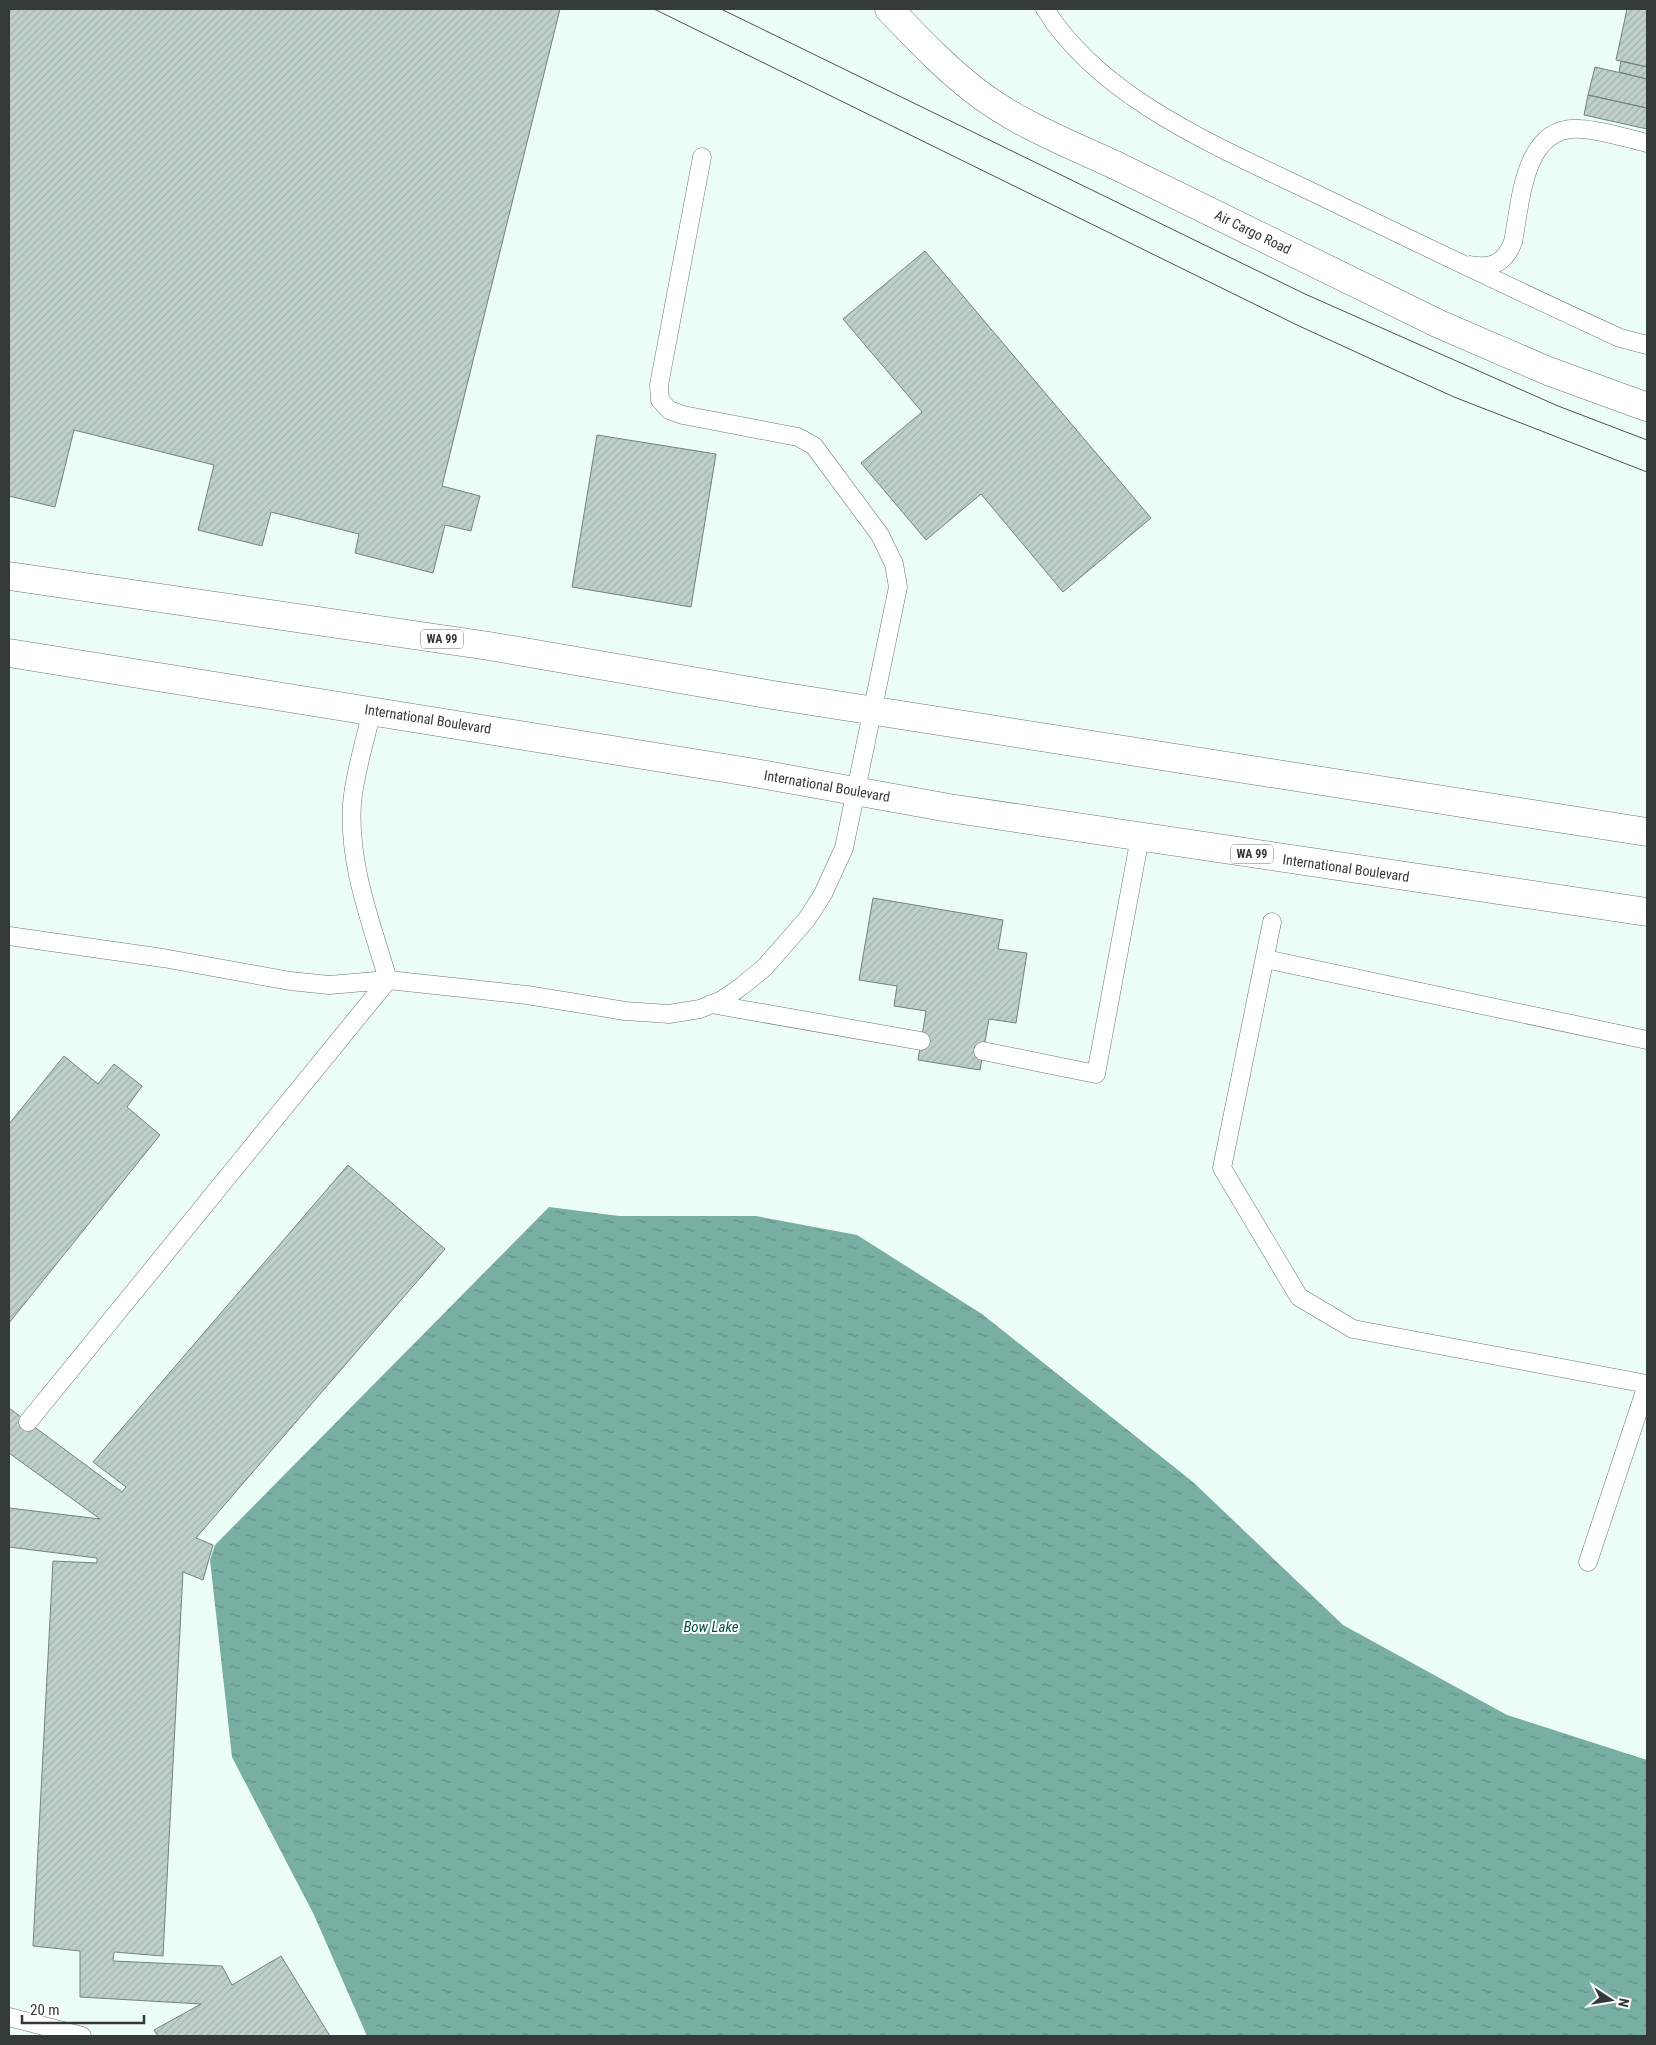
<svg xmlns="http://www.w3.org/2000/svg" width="1656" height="2045" font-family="'Roboto Condensed',sans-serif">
<defs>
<pattern id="water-ripples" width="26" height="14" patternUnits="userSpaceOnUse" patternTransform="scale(1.25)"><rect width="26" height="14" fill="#78afa2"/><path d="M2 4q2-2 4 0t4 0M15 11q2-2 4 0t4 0" fill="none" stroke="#638f85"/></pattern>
<pattern id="building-hatch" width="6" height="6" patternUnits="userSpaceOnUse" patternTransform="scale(1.25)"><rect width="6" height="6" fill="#bfcfca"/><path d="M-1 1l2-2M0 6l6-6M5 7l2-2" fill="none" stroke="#a5b2ae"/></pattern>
</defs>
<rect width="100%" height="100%" fill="#ecfdf8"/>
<path fill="url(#water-ripples)" d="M549,1207L619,1216H756L857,1235L982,1314L1193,1482L1343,1625L1507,1715L1647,1760V2036H367L314,1915L232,1757L210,1560L215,1545Z"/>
<path fill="url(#building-hatch)" stroke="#748380" d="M9,9H560L442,486L480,496L471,531L445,525L433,573L355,553L359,534L271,512L262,546L198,530L214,465L74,430L55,507L9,496Z
M1627,9H1647V67L1616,60Z
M1621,61L1647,67V79L1619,72Z
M1595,67L1647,79V108L1588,95Z
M1588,95L1647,108V129L1584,115Z
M925,251L1151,518L1063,592L981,494L926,540L861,463L922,412L843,319Z
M597,435L716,454L691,607L572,587Z
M873,898L1003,920L998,949L1027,953L1016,1023L989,1019L980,1070L918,1060L926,1011L894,1006L897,986L859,980Z
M64,1056L98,1084L114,1064L142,1086L127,1107L160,1135L9,1323V1124Z
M348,1165L445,1249L196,1538L213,1545L203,1580L183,1572L163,1956L114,1952L113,1961L222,1966L232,1985L281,1956L330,2036H158L154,2030L201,2004L80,1997V1951L33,1946L53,1561L97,1563V1558L9,1547V1508L100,1519L9,1453V1408L122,1492L126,1487L93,1462Z"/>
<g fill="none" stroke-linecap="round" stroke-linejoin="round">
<defs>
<path id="lane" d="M1045,9C1106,106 1234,153 1333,202C1428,248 1524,294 1620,338L1647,345
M1470,265C1492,269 1505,263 1513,242C1521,202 1523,125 1580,129C1602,130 1625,138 1647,143
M1272,922L1222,1168L1299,1297L1353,1329L1647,1384
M9,936L163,958L290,981L329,985L388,980C371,922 348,864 352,804C354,775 366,738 372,710
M1265,959L1647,1040
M711,1004L921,1041
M983,1051L1096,1074L1140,837
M28,1422L388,980L527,995L625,1011L669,1014L700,1009L722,1000L742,986L764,968L807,919L823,894L844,848L898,587L894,564L880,535L814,446L798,437L683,415L669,410L660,400L659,385L702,157
M1588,1562L1647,1385
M9,2017L82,2036"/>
<path id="street" d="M1115,165L1439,324L1548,371L1647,407"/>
<path id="secondary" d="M889,9C916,37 943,66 974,90C1016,123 1067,143 1115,165"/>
<path id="primary" d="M9,576L489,646L773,695L1647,832
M9,653L749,772L949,808L1647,912"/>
</defs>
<use href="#lane" stroke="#697774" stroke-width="19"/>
<use href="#street" stroke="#697774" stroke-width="29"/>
<use href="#secondary" stroke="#697774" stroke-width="29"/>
<use href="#primary" stroke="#697774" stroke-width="29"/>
<use href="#lane" stroke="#fff" stroke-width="18"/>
<use href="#street" stroke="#fff" stroke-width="28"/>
<use href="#secondary" stroke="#fff" stroke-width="28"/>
<use href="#primary" stroke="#fff" stroke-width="28"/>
<path stroke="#4d5453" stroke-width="1" d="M654,9L1297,325L1454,397L1647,472
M721,9L1305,294L1558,406L1647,440"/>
</g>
<g text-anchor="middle" stroke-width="4" stroke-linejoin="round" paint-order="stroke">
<g fill="#fff" stroke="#717574" stroke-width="1">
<rect x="421" y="629.5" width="42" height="19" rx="4"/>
<rect x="1231" y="844.5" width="42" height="19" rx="4"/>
</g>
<g font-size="12" font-weight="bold" fill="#343a39">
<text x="442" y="643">WA 99</text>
<text x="1252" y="858">WA 99</text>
</g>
<g font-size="14" fill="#343a39" stroke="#fff">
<text transform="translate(1253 232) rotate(26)" y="5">Air Cargo Road</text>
<text transform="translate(428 719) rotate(9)" y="5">International Boulevard</text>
<text transform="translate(827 786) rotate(10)" y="5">International Boulevard</text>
<text transform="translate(1346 868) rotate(8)" y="5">International Boulevard</text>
</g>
<g font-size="15" font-style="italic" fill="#005246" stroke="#fff">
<text x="711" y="1632">Bow Lake</text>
</g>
</g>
<rect width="1656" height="2045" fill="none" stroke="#343a39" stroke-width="20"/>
<g transform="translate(1611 2000) rotate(102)" stroke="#ffffff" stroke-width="4" paint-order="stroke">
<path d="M0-4L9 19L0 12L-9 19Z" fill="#343a39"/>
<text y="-8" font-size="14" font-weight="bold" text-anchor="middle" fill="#343a39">N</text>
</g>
<path d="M22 2015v8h122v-8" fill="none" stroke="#343a39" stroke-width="2.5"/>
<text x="30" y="2015" font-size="15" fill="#343a39" stroke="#ffffff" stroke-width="4" paint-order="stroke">20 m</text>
</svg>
